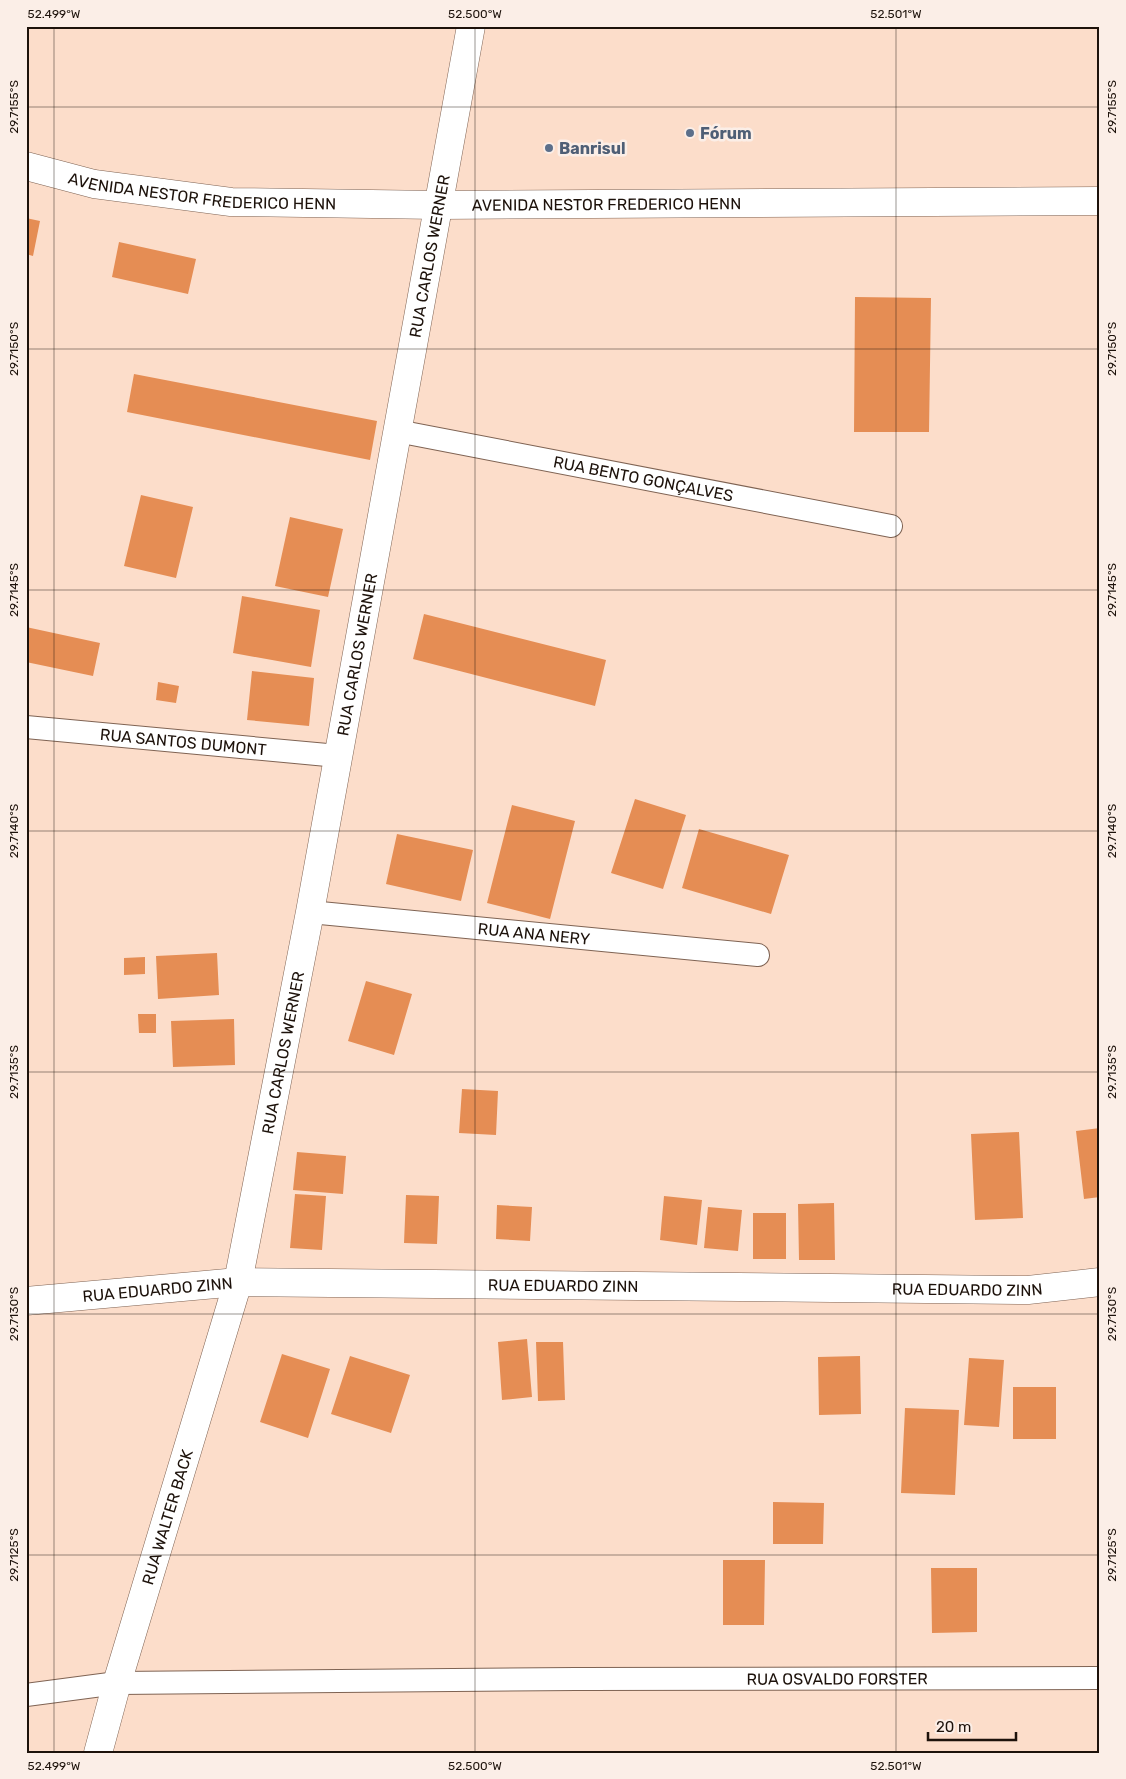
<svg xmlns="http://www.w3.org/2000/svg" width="1126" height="1779" font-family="Rubik,sans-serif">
<rect width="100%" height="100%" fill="#fcddca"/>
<path fill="#e58d54" d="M26,218L40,221L33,256L26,254Z
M119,242L196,259L188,294L112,277Z
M855,297L931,298L929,432H854Z
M134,374L377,421L370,460L127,412Z
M141,495L193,507L176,578L124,566Z
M290,517L343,529L328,597L275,586Z
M242,596L320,610L311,667L233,653Z
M424,614L606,660L595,706L413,659Z
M26,627L100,643L93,676L26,662Z
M252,671L314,678L309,726L247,720Z
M158,682L179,686L176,703L156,700Z
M635,799L686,815L663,889L611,873Z
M512,805L575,821L550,919L487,903Z
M699,829L789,855L771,914L682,888Z
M397,834L473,850L461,901L386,884Z
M217,953L219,995L158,999L156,956Z
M145,957V974L124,975V958Z
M366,981L412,994L394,1055L348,1041Z
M138,1014H156V1033H139Z
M234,1019L235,1065L173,1067L171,1021Z
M462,1089L498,1091L496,1135L459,1133Z
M1100,1128V1197L1084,1199L1076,1131Z
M1019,1132L1023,1218L975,1220L971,1134Z
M297,1152L346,1156L343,1194L293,1190Z
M295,1194L326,1196L322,1250L290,1248Z
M406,1195L439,1196L437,1244L404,1243Z
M664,1196L702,1200L697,1245L660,1240Z
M834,1203L835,1260H799L798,1204Z
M497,1205L532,1207L530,1241L496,1239Z
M708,1207L742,1210L738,1251L704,1248Z
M753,1213H786V1259H753Z
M527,1339L532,1397L502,1400L498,1342Z
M536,1342H563L565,1400L538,1401Z
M282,1354L330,1369L308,1438L260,1422Z
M350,1356L410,1375L391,1433L331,1414Z
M860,1356L861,1414L819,1415L818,1357Z
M969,1358L1004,1360L999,1427L964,1425Z
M1013,1387H1056V1439H1013Z
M905,1408L959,1410L955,1495L901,1493Z
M773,1502L824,1503L823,1544H773Z
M723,1560H765L764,1625H723Z
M931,1568H977V1632L932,1633Z"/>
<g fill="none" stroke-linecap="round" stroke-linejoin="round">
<defs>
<g id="minor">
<path id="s1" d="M397,431L891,526"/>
<path id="s2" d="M26,727L338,756"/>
<path id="s3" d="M310,912L758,955"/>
<path id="s4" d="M26,1695L117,1683L576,1679L1100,1678"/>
</g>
<g id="tertiary">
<path id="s5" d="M26,166L94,184L231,202L438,205L1100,201"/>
<path id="s6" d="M26,1301L238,1282L1028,1290L1100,1282"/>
<path id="s7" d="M98,1753L117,1683L238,1282L310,912L471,26"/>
</g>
</defs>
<use href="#minor" stroke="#7f6353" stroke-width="24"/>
<use href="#tertiary" stroke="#7f6353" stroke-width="29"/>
<use href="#minor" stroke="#fff" stroke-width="22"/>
<use href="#tertiary" stroke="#fff" stroke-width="28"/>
</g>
<path fill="none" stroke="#1d120b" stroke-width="1" stroke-opacity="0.45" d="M54,26V1753M475,26V1753M896,26V1753M26,107H1100M26,349H1100M26,590H1100M26,831H1100M26,1072H1100M26,1314H1100M26,1555H1100"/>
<g fill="#5c6f8a" stroke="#fbeee7" stroke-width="2">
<circle cx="690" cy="133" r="5"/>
<circle cx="549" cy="148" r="5"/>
</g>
<g text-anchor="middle" stroke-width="5" stroke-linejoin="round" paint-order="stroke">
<g font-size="16" font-weight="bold" fill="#4e5e75" stroke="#fbeee7" text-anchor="start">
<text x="700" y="139">Fórum</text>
<text x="559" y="154">Banrisul</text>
</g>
<g font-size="16" fill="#1d120b" stroke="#fbeee7">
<text dy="6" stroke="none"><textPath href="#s5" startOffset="179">AVENIDA NESTOR FREDERICO HENN</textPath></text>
<text dy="6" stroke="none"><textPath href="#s5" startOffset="584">AVENIDA NESTOR FREDERICO HENN</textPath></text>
<text dy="6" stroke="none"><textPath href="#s7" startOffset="1535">RUA CARLOS WERNER</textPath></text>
<text dy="6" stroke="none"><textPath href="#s1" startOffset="251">RUA BENTO GONÇALVES</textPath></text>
<text dy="6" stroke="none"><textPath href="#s7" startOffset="1130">RUA CARLOS WERNER</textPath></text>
<text dy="6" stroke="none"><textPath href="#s2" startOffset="158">RUA SANTOS DUMONT</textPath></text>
<text dy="6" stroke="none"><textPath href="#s3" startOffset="225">RUA ANA NERY</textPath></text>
<text dy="6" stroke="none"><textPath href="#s7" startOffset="725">RUA CARLOS WERNER</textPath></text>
<text dy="6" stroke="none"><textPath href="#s6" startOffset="538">RUA EDUARDO ZINN</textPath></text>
<text dy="6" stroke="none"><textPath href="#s6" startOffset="942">RUA EDUARDO ZINN</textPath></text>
<text dy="6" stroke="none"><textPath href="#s6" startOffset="132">RUA EDUARDO ZINN</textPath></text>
<text dy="6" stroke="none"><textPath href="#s7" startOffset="246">RUA WALTER BACK</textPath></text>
<text dy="6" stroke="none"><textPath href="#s4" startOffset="812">RUA OSVALDO FORSTER</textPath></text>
</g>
</g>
<rect width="1126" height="1779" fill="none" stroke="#fbeee7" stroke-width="55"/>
<path d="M928 1732v8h88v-8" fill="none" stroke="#1d120b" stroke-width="2.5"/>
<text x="936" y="1732" font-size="15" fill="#1d120b" stroke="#fbeee7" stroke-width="4" paint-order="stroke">20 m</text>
<rect x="28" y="28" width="1070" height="1724" fill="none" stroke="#1d120b" stroke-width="2"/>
<g font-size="12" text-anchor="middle" fill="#1d120b">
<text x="54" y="18">52.499°W</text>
<text x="475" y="18">52.500°W</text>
<text x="896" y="18">52.501°W</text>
<text transform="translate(1112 107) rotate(-90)" y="4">29.7155°S</text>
<text transform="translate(14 107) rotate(-90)" y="4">29.7155°S</text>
<text transform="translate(1112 349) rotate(-90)" y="4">29.7150°S</text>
<text transform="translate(14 349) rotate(-90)" y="4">29.7150°S</text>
<text transform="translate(1112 590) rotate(-90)" y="4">29.7145°S</text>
<text transform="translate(14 590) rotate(-90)" y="4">29.7145°S</text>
<text transform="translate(1112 831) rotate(-90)" y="4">29.7140°S</text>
<text transform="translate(14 831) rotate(-90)" y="4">29.7140°S</text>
<text transform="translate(1112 1072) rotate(-90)" y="4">29.7135°S</text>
<text transform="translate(14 1072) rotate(-90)" y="4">29.7135°S</text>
<text transform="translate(1112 1314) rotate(-90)" y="4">29.7130°S</text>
<text transform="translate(14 1314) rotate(-90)" y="4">29.7130°S</text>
<text transform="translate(14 1555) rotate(-90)" y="4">29.7125°S</text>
<text transform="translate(1112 1555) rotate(-90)" y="4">29.7125°S</text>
<text x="54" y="1770">52.499°W</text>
<text x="475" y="1770">52.500°W</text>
<text x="896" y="1770">52.501°W</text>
</g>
</svg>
